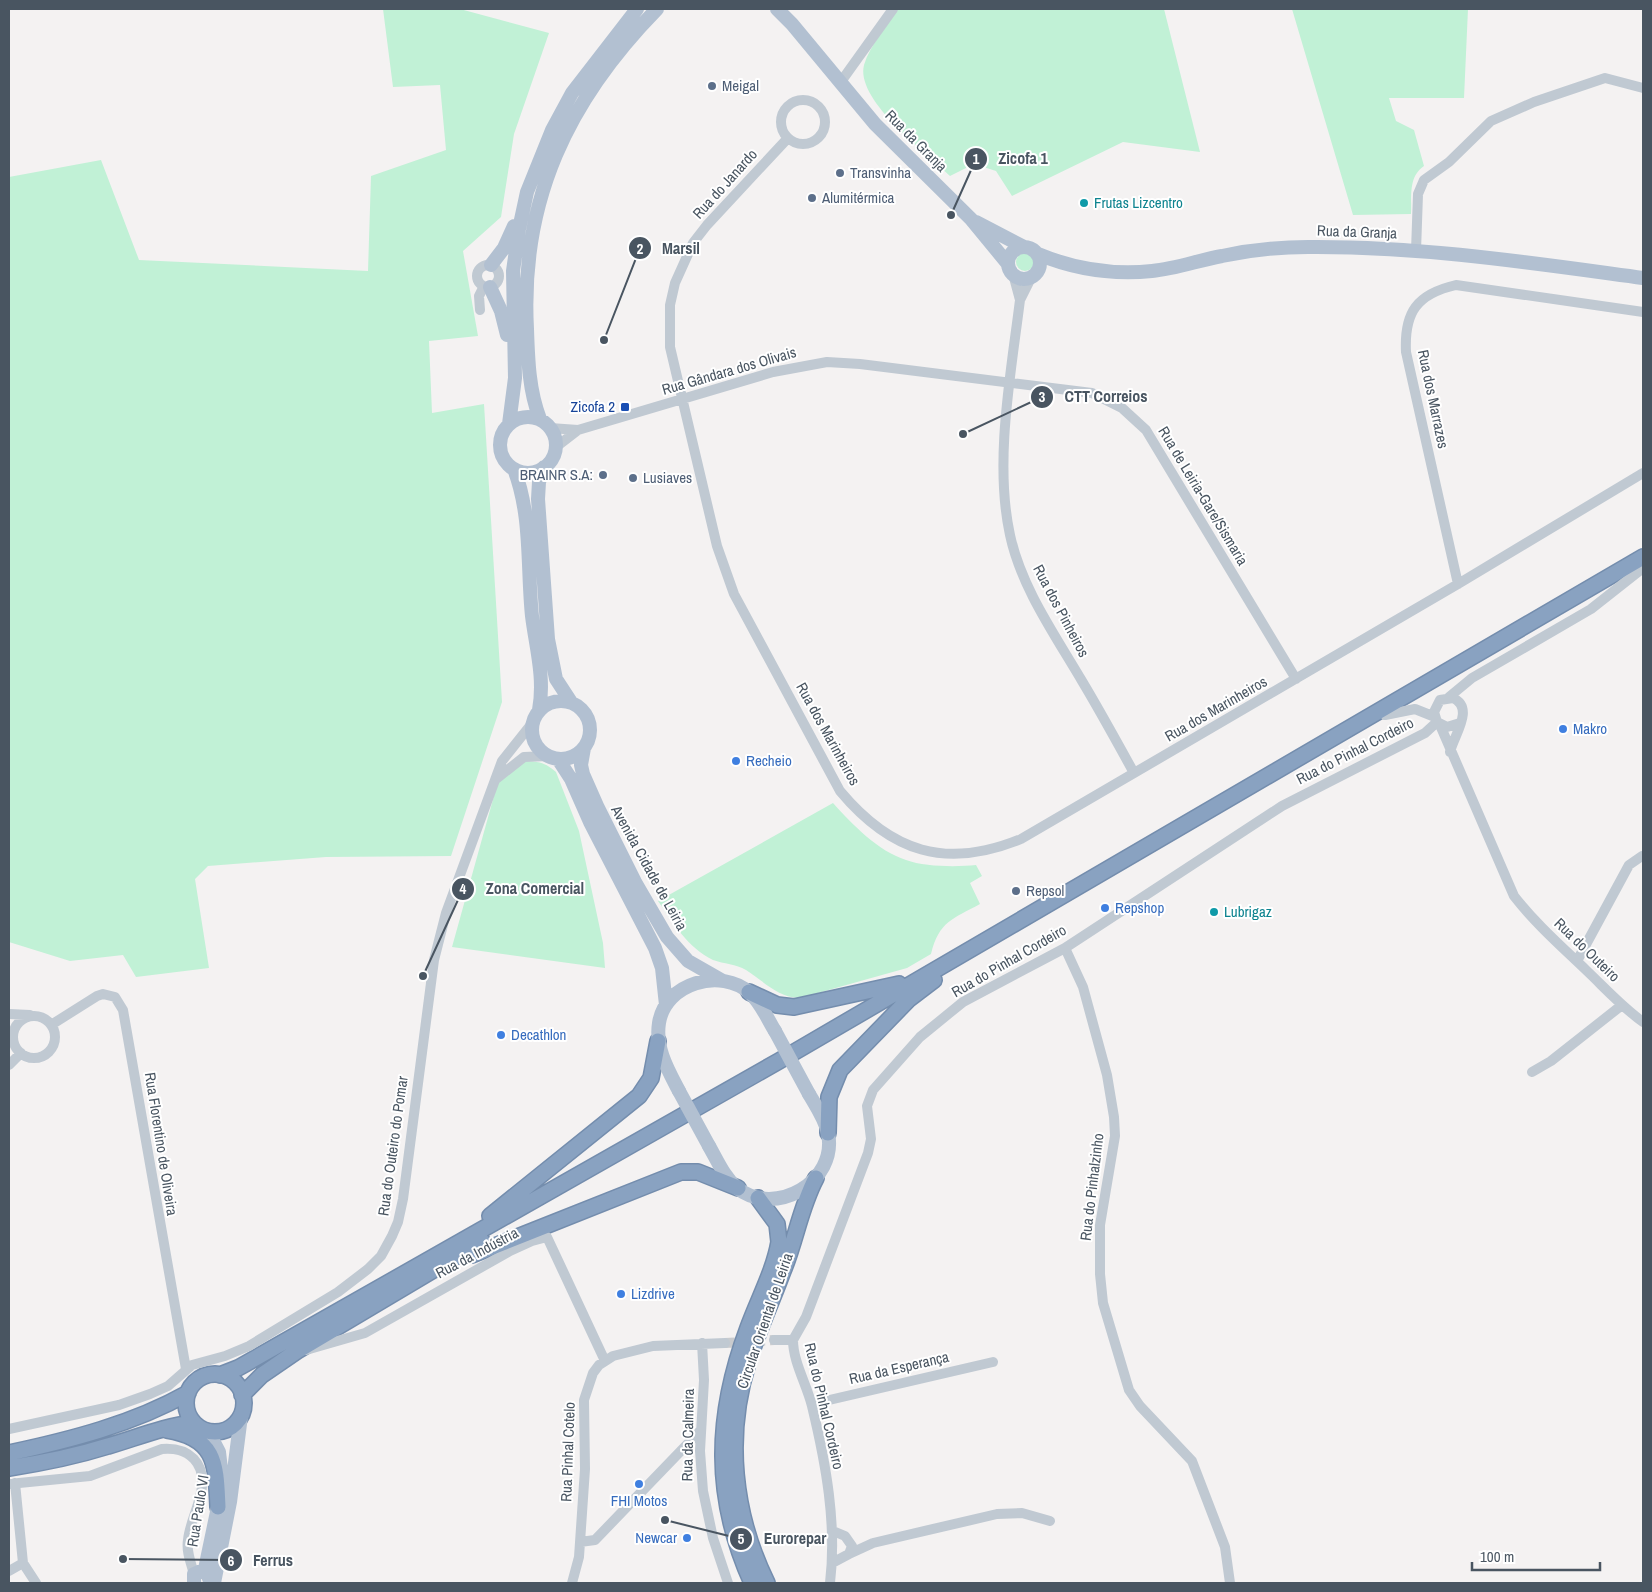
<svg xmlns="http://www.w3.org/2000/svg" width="1652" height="1592" font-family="'Archivo Narrow',sans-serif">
<rect width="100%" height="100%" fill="#f4f2f2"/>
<path fill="#c1f1d6" d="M383,9H460L549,33L514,134L501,217L463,251L478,336L429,341L432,413L484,404L502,702L451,856L326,857L208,866L195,879L209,968L136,977L123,955L70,961L9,942V177L101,160L139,260L368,271L371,176L446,150L440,85L393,87Z
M898,9H1164L1200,152L1123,142L1012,196L996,171L974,164L950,176C926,153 855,100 864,65C870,45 887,26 898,9Z
M1292,9H1468L1464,98H1389L1396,121L1414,130L1424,166C1408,177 1412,196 1411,214L1353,215Z
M1016 262a9 9 0 1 1 18 0a9 9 0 1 1-18 0Z
M525,761C538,761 546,763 556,772L579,831L603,943L605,968L452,947L497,785L507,772Z
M833,803C853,825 878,851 906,860C925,867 957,867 976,865L982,876L970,883L980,904C953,919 939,921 931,954L907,968L800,998C777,997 765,982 746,970C736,964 724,964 713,960C687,947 674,924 658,901Z"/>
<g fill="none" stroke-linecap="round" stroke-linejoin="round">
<path stroke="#c9cbce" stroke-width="10" stroke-dasharray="10 5" stroke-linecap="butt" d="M725,1343L774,1340"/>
<defs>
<path id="highway" d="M749,992L777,1005L794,1007L899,984
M828,1133L829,1097L840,1070L909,999L934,980
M490,1216L639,1096L651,1078L658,1041
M472,1255L681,1172H698L738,1188
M186 1403a29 29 0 1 1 58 0a29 29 0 1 1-58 0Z
M220,1375L238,1368L779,1061L1643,557
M242,1395L262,1375L297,1351L482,1241
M167,1430C217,1438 216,1465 218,1507
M9,1453C70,1440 133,1424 188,1393
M9,1468C42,1463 76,1456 108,1446C136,1438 164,1426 194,1423
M752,1583C713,1497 715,1416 748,1328C758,1300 774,1271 779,1242L777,1224L758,1198
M767,1583C733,1514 725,1436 748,1363C758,1331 772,1301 783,1271C796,1240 800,1208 816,1178"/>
</defs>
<use href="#highway" stroke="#748dad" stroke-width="18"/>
<path stroke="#c0c9d2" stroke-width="10" d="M840,83L893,9
M781 122a22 22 0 1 1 44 0a22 22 0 1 1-44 0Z
M788,138L707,225L693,243L675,283L670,305V347L717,546L734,594L840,791C891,852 946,870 1021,839L1458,584L1643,473
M1416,251L1418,194L1424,180L1449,162L1491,121L1534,102L1605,78L1643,88
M477 276a11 11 0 1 1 22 0a11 11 0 1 1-22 0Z
M1013,274L1020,300
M1031,278L1020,300C1011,373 994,462 1010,535C1021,587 1055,635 1082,681C1100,711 1117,742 1134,773
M480,310L479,296L484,286
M550,428L578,430
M556,447L578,430L773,372L827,362L860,364L1092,393L1122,408L1146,430L1296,679
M1458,584L1406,352C1404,312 1417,294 1456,285L1643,312
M1449,697L1472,678L1591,609L1643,568
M1385,715L1415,709L1435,717
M1440,725L1514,896C1535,923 1561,946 1586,970C1605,988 1622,1007 1643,1022
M1450,752C1454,735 1475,708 1453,698L1440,700L1434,712L1437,722L1447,727L1460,723
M496,779L524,757L548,756
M1065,948L1083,987L1107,1075L1114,1117L1115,1136L1100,1225V1274L1103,1303L1129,1390L1140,1406L1192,1461L1225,1547L1230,1583
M1577,961L1629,865L1642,856
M9,1014L30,1015
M13 1037a21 21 0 1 1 42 0a21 21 0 1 1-42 0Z
M51,1025L97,996L103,994L115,997L123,1010L186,1369
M9,1065L21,1053
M1532,1072L1551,1061L1622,1005
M774,1340H793
M702,1343L704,1380L700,1451L703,1491L713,1538L728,1583
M306,1350L365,1333L510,1251L532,1241L547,1237L605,1361
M812,1404L993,1362
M9,1429L119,1405L150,1394L168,1386L192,1365L225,1356L249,1346L338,1292L368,1269L381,1256L392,1236L398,1222L403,1199L434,960L446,913L502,761L533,722
M9,1484L90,1476L162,1449C175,1448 185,1450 194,1459C215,1482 190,1515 188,1540C186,1551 191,1563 194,1574
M580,1542L595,1540L700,1431
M849,1554L873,1543L997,1514L1022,1513L1050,1521
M23,1563L36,1583
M832,1563L849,1554L852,1546L845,1536L833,1531
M9,1571L23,1563L15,1483
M572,1583L579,1557L585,1469L584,1400L593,1373L599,1365L613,1356L653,1346L725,1343
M830,1583C837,1524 826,1464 812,1406C807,1385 793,1362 793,1340L806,1317L868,1153L871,1139L867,1106L873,1090L920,1037L963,1002L1065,948L1282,806L1425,733L1437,722"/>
<path stroke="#b2c0d1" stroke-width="14" d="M777,9L792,24L875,124L971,219L1008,264
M976,222L1024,247
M1008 263a16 16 0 1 1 32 0a16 16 0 1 1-32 0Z
M1038,254C1074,269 1112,275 1152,271C1176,269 1199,260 1222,256C1250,250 1280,247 1308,247C1421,246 1532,263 1643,278
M491,265L504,248L514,226
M490,287L501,311L507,335
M500 445a28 28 0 1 1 56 0a28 28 0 1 1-56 0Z
M540,419C529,391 528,360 527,329C520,200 568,100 657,9
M509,424L515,378L513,271L519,229L527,192L552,130L572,93L637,9
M544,467L539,482L538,499L548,639L556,679L571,702
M514,469C532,515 527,568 532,616C536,648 545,678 539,710
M532 730a29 29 0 1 1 58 0a29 29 0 1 1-58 0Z
M584,748L581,765L583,774L598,808L635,882L667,937L688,961L723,981
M558,759L571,779L590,822L655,948L662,968L666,1005
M679,1091C668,1070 655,1048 659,1023C665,983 721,967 750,993C761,1003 767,1018 775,1031
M709,1146C717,1160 724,1177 737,1188C775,1218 838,1182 828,1133C825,1119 816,1106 809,1094
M208,1431L219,1452L221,1469L218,1507L205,1569L211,1583
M194,1583V1574L205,1569
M214,1583L230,1502L241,1416"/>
<use href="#highway" stroke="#89a2c1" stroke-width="15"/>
<path stroke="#b2c0d1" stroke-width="14" d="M775,1031L809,1094
M679,1091L709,1146"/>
</g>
<g fill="#5c6f8a" stroke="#fff" stroke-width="2">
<circle cx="712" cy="86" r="5"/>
<circle cx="840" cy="173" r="5"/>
<circle cx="812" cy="198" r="5"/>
<circle cx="603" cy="475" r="5"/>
<circle cx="633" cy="478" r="5"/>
<circle cx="1016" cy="891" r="5"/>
</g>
<g fill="#0f9aa8" stroke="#fff" stroke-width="2">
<circle cx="1084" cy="203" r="5"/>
<circle cx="1214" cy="912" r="5"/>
</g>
<rect fill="#1a4fb4" stroke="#fff" stroke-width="2" x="620" y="402" width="10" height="10" rx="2.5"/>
<g fill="#3f7fe0" stroke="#fff" stroke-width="2">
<circle cx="1563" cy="729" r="5"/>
<circle cx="736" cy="761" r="5"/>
<circle cx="1105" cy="908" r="5"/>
<circle cx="501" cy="1035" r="5"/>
<circle cx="621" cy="1294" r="5"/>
<circle cx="639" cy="1484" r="5"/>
<circle cx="687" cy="1538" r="5"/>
</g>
<g text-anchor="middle" stroke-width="4" stroke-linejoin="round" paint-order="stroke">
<g font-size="15" fill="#4e5e75" stroke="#fff" text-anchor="start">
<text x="722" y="91">Meigal</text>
<text x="850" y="178">Transvinha</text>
<text x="822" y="203">Alumitérmica</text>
<text x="593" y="480" text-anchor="end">BRAINR S.A:</text>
<text x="643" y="483">Lusiaves</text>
<text x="1026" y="896">Repsol</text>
</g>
<g font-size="15" fill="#495561" stroke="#fff">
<text transform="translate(916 141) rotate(45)" y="5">Rua da Granja</text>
<text transform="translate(725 184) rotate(-48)" y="5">Rua do Janardo</text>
<text transform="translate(1357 232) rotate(2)" y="5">Rua da Granja</text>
<text transform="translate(729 371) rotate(-16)" y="5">Rua Gândara dos Olivais</text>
<text transform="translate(1433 399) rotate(78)" y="5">Rua dos Marrazes</text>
<text transform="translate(1203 496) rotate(59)" y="5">Rua de Leiria-Gare/Sismaria</text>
<text transform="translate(1061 611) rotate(62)" y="5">Rua dos Pinheiros</text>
<text transform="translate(1216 709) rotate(-30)" y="5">Rua dos Marinheiros</text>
<text transform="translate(828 734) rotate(61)" y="5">Rua dos Marinheiros</text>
<text transform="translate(1355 751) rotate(-27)" y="5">Rua do Pinhal Cordeiro</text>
<text transform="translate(649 868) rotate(61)" y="5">Avenida Cidade de Leiria</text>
<text transform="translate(1587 950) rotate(44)" y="5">Rua do Outeiro</text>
<text transform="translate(1009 961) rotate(-30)" y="5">Rua do Pinhal Cordeiro</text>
<text transform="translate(161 1144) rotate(81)" y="5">Rua Florentino de Oliveira</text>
<text transform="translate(393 1146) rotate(-82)" y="5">Rua do Outeiro do Pomar</text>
<text transform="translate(1092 1187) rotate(-83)" y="5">Rua do Pinhalzinho</text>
<text transform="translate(477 1253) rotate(-28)" y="5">Rua da Indústria</text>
<text transform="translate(765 1321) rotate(-71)" y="5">Circular Oriental de Leiria</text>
<text transform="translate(899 1368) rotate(-13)" y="5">Rua da Esperança</text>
<text transform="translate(824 1406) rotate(77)" y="5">Rua do Pinhal Cordeiro</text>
<text transform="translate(688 1435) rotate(-89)" y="5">Rua da Calmeira</text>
<text transform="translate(568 1452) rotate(-88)" y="5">Rua Pinhal Cotelo</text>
<text transform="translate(198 1511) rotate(-81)" y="5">Rua Paulo VI</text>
</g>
<g font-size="15" fill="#0d838f" stroke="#fff" text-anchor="start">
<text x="1094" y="208">Frutas Lizcentro</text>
<text x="1224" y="917">Lubrigaz</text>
</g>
<g font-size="15" fill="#164399" stroke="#fff" text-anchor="end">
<text x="615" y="412">Zicofa 2</text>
</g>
<g font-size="15" fill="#366cbe" stroke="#fff" text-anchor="start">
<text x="1573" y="734">Makro</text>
<text x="746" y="766">Recheio</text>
<text x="1115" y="913">Repshop</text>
<text x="511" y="1040">Decathlon</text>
<text x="631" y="1299">Lizdrive</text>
<text x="639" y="1506" text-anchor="middle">FHI Motos</text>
<text x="677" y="1543" text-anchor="end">Newcar</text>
</g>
</g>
<path fill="none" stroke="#495561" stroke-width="2" d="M951 215L976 159M604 340L640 248M963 434L1042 397M423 976L463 889M665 1520L741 1539M123 1559L231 1560"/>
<g fill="#495561" stroke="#fff" stroke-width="2">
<circle cx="951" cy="215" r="5"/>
<circle cx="604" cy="340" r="5"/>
<circle cx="963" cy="434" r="5"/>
<circle cx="423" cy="976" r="5"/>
<circle cx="665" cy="1520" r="5"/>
<circle cx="123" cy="1559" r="5"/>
<circle cx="976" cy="159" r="12"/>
<circle cx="640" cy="248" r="12"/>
<circle cx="1042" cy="397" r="12"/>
<circle cx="463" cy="889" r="12"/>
<circle cx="741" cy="1539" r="12"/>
<circle cx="231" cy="1560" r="12"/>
</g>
<g font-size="15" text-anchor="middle" font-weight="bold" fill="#fff">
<text x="976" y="164">1</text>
<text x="640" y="254">2</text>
<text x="1042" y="402">3</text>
<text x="463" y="894">4</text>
<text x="741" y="1544">5</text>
<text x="231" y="1566">6</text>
</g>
<g font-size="16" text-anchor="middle" font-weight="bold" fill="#495561" stroke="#fff" stroke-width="4" stroke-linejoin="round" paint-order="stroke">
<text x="1023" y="164">Zicofa 1</text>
<text x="681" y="254">Marsil</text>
<text x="1106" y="402">CTT Correios</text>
<text x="535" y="894">Zona Comercial</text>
<text x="795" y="1544">Eurorepar</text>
<text x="273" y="1566">Ferrus</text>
</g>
<rect width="1652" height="1592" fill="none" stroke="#495561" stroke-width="20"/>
<path d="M1472 1562v8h128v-8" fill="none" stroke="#495561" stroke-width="2.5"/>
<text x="1480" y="1562" font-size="15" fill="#495561" stroke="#ffffff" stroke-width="4" paint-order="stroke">100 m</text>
</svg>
